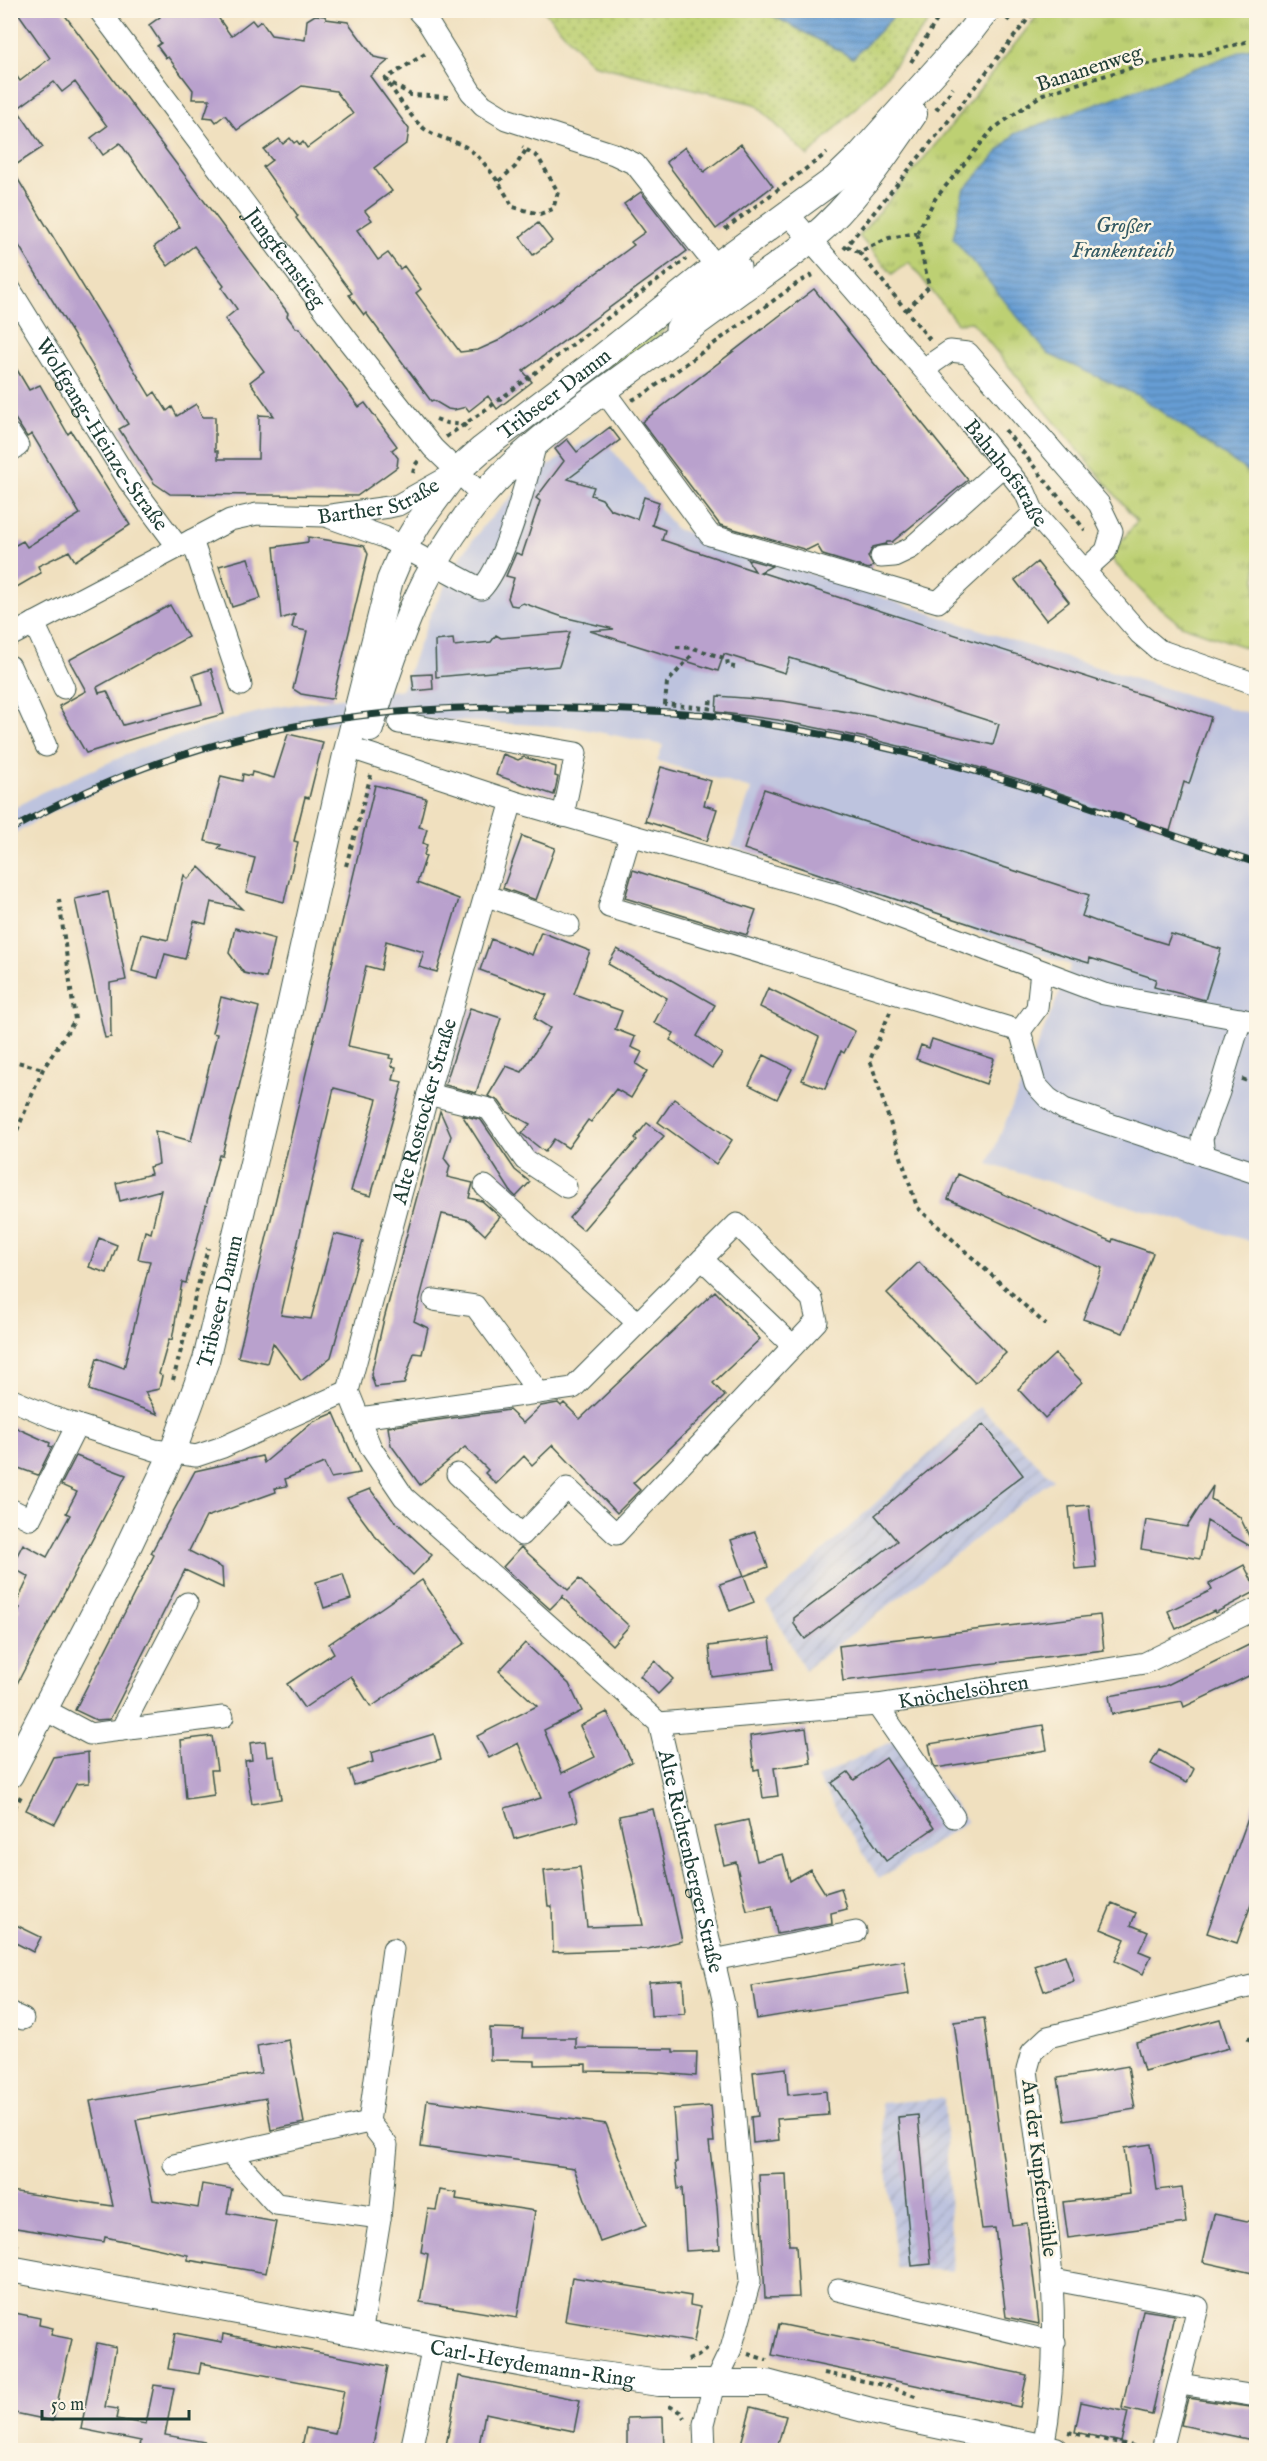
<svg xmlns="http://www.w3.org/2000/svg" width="1267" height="2461" font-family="'IM FELL English',serif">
<defs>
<pattern id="industrial-furrows" width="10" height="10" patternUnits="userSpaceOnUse" patternTransform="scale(1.5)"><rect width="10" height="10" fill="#bdc3de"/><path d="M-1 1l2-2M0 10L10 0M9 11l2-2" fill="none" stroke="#a2a8bf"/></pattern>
<pattern id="grass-dots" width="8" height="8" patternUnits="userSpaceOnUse" patternTransform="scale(1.5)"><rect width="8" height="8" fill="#bdd073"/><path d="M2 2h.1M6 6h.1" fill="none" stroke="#99aa5f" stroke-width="1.8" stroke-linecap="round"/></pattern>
<pattern id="park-tufts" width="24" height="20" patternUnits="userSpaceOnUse" patternTransform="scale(1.5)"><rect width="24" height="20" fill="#bdd073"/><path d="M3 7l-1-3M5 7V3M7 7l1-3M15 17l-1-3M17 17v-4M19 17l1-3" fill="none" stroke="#99aa5f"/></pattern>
<pattern id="water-rules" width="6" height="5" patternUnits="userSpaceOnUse" patternTransform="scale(1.5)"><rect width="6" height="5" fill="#669dd4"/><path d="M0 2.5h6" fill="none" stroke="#5381ad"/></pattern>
</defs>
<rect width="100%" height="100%" fill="#fcf5e5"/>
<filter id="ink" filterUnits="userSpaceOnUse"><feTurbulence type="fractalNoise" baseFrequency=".0167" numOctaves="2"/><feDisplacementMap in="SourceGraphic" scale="12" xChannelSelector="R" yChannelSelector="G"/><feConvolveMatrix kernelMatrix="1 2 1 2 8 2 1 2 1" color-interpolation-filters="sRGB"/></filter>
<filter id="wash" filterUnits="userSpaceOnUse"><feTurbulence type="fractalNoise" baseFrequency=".008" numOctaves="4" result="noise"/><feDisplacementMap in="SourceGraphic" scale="24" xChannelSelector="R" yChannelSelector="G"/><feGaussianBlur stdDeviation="1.35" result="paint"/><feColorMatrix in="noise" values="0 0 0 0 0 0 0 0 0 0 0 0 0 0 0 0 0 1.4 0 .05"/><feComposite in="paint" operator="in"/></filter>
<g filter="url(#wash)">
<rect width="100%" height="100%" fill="#f0e0bf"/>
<path fill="url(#industrial-furrows)" d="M980,1407L1053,1479L805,1670L767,1603Z
M904,1735L967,1822L879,1879L817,1778Z
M944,2098L953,2271L896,2268L881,2103Z"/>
<path fill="#bdc3de" d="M598,432L676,529L1041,650L1256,716V1243L988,1164L1071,965L732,846L751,789L657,761L663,745L573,727L399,718L343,722L271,734L140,772L50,813L11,836L10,811L40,793L146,746L221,722L278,707L402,689L431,613L463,553L484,525L529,479Z"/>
<path fill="url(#grass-dots)" stroke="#6e8654" stroke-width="1.5" d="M544,11H764L853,58L899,11H937L878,86L808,156L755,104L592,64Z
M695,294L658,337L537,427L534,424Z"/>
<path fill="url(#park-tufts)" stroke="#6e8654" stroke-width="1.5" d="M1041,11H1256V46L1245,52L1048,354L1137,395L1256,477V651L1181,625L1149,599L1114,562L1111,555L1137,521L972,322L957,323L909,262L892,274L859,236L950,127Z"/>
<path fill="url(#water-rules)" stroke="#426d84" stroke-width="1.5" d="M764,11L899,10V11L853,58Z
M1256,46V477L1137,395L1048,354L953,238L963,191L1014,134Z"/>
<g id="blocks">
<path fill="#b9a1cd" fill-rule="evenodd" d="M16,10H61L288,313L287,316L296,328H299L359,407L365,403L397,446L392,450L398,458L397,467L357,496L170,494L154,483L119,429L128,424L10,231V67L20,81L50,58ZM54,82L62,92L75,82L107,126L91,138L103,155L120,143L180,227L154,247L168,266L194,246L224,286L222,288L237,309L225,319L264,371L250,382L274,416L259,415L258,459H218V451H215V417H202L196,404L177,416L172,407L167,411L155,392L150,396L11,168L43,147L17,109Z
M155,10H213L231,36L252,20L256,25L261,21L271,35L305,40L307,20L315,15L325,16L326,19L348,22L374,57L389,60L370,76L409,129L407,143L374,168L392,191L365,211L372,220L357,230L378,260L388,253L400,269L404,266L421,289L416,293L460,352L478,350L498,341L552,304L553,305L634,245L631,242L645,232L624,204L641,192L687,251L523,371L532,382L497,409L488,396L469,411L466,407L454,410L448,409L433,400L431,401L366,313L364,315L349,295L352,293L296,218L298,216L263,167L272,160L264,150L279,139L283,144L290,138L294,143L297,141L300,145L303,142L307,148L353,114L336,91L302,86L237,130L225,115L216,122L213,118L204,117L210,99H192L193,90L168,57L166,58L157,46L161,43L149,25L160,17Z
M741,144L773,186L716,229L666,162L685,147L704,172Z
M538,223L552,241L533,255L520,237Z
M814,289L968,480L892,542H887L886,544L873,547L868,557L873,566L869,569L823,555L817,545L807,550L720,525L642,422Z
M10,358L29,390L40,385L68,434L71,431L130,525L75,561L69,551L38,566L41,573L10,591V548L23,541L27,547L80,514L32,434L27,437L10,411Z
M610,427L620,440L568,479L594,487L591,495L602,499L610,509L637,519L644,497L659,502L652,525L665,530L662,540L755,571L747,559L772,566L760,572L1211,717L1189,784L1184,782L1170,831L1025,781L944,757L866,738L778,720L716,712L717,696L783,701L871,716L993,745L999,724L790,658L785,673L724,654L718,671L590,631L614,629L563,617L523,603L517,606L511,605L508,598L514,578L506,576L516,553L522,555L540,501L536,498L564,461L555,449L567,439L577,452Z
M308,537L364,546L368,554L333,698L330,699L301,694L293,689L307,631L292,628L295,614L281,619L274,547L308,542Z
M248,558L261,598L232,607L219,566Z
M1037,562L1069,602L1046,620L1015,580Z
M170,605L188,637L97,687L99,693L107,691L123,725L202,704L193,675L211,669L224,714L155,732L86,753L59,706L86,691L69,660Z
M570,632L559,666L436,677L435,641L453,639L454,646L491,642L496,635L501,638Z
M432,674L433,689L414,691L412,675Z
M288,734L323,742L309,798L305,797L294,841L298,842L284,902L246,892L255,858L218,849L221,845L205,841L221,776L242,781L243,774L251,776L252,772L274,778Z
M503,754L518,760L524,757L556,767L555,776L558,777L554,795L496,775Z
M661,767L711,781L704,805L717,809L707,841L645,821Z
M375,785L426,798L419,827L427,829L423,843L427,845L424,855L426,856L417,883L459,899L437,972L419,967L424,952L386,941L381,970L366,966L348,1046L390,1055L389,1058L393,1059L391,1066L396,1067L393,1080L403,1082L371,1196L351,1191L377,1099L334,1088L281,1315L311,1319L334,1234L363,1241L331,1357L301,1381L273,1343L267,1363L238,1357Z
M764,789L1089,895L1082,916L1114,928L1167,944L1171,934L1221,949L1205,1000L1154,987L1156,979L1090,958L1089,963L1069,957L744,849Z
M522,836L555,848L536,900L503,888Z
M199,867L242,909L211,902L206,924L194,921L185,959L165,954L158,978L132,971L141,934L168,940L184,875L188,879Z
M633,870L756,910L747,935L625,898Z
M108,892L126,980L110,983L111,1037L105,1038L75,899Z
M235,928L275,939L266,978L244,973L229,953Z
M541,932L590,951L574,994L622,1011L615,1029L635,1037L631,1047L642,1052L636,1064L647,1071L631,1098L616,1089L591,1122L588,1120L568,1148L554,1139L545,1152L522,1134L530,1124L506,1111L499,1101L488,1096L506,1066L522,1072L550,1028L534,1018L547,995L480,970L491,939L532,955Z
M617,949L715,1005L697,1036L722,1054L712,1068L670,1040L674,1033L654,1023L667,998L608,964Z
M768,988L855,1031L844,1053L841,1051L825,1089L802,1080L819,1037L760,1007Z
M221,997L259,1007L222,1155H219L186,1283L182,1282L172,1340L169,1339L159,1374L162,1376L159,1389L145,1392L158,1414L89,1390L97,1358L124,1368L150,1261L138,1259L145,1231L151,1233L161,1190L120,1201L116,1183L151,1174L149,1167L159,1164L155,1131L191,1141L217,1034L212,1033Z
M470,1008L501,1018L476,1093L445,1085Z
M932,1039L994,1059L986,1084L916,1059L921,1045L929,1048Z
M764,1055L792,1069L777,1099L749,1085Z
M674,1099L732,1140L716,1164L658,1122Z
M440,1111L451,1136L444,1158L450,1166L447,1177L473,1183L469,1198L482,1201L500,1217L485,1235L469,1220L442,1214L414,1321L428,1328L422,1354L414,1353L404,1384L375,1387L371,1375L383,1323Z
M462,1115L481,1120L515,1170L530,1182L516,1197L511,1192Z
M647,1123L664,1136L583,1230L569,1218L637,1140L635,1138Z
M958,1174L1112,1242L1113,1239L1153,1253L1123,1333L1083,1319L1102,1268L948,1199Z
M99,1238L117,1245L107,1273L89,1267Z
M919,1262L1006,1353L975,1383L887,1293Z
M715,1291L760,1339L713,1383L725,1396L633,1483L640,1490L617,1513L553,1445L532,1465L524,1456L496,1484L485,1473L488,1470L465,1447L420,1485L391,1445L388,1427L509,1410L523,1423L541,1406L558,1403L561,1406L564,1403L580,1419Z
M1055,1354L1082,1382L1045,1418L1018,1389Z
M334,1413L360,1473L331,1478L324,1463L285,1479L287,1486L275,1488L276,1492L206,1517L189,1551L222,1568L223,1588L185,1570L110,1719L96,1720L75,1710L154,1555L151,1553L195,1471L262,1456L264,1463L313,1422Z
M984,1424L1023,1475L805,1639L794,1624V1618L897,1541L875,1515Z
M10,1425L50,1443L49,1446L52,1447L38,1475L10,1465Z
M76,1456L126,1475L10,1697V1626L20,1608L15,1606L29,1577L11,1567L23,1544L47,1557L70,1515L66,1513L77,1492L61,1485Z
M1213,1486L1211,1499L1240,1517L1255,1549L1207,1521L1200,1559L1141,1549L1146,1520L1187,1527Z
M370,1489L393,1519L432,1555L413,1575L375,1536L347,1498Z
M1089,1505L1096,1567L1075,1569L1069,1507Z
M755,1532L768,1567L744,1576L731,1540Z
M521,1547L568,1590L579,1579L629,1626L612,1645L562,1597L564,1595L550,1609L503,1567Z
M1244,1565L1257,1591L1215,1613L1214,1611L1176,1629L1168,1611L1212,1590L1209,1584Z
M343,1574L351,1599L324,1608L316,1582Z
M744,1576L754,1602L730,1611L720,1584Z
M422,1580L465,1643L371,1707L351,1676L304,1708L287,1684L334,1653L329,1644Z
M1100,1615L1104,1650L843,1681L839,1646Z
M770,1638L774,1669L712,1677L709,1646Z
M1257,1641V1672L1184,1707L1182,1701L1112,1714L1109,1696L1165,1686Z
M525,1643L569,1684L582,1711L544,1730L562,1773L595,1757L580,1726L607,1712L632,1762L570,1793L578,1821L514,1839L505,1808L541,1798L518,1743L489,1758L477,1736L537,1706L499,1671Z
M655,1661L673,1679L658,1694L640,1676Z
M1043,1725L1047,1750L936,1768L933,1764L929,1744Z
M806,1728L811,1763L774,1768L778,1796L763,1798L759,1769L754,1770L750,1736Z
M434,1734L441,1759L354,1785L349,1770L373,1762L371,1753Z
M212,1736L217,1770H211L214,1795L186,1799L181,1740Z
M265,1741L267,1757L274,1756L281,1799L252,1804L245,1761L252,1760L250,1743Z
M1159,1750L1194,1769L1187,1783L1151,1764Z
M88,1752L89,1783L76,1784L55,1824L26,1810L53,1757Z
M886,1758L934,1828L886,1861L832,1783L848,1772L854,1780Z
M1254,1802H1257V1888L1237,1943L1207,1933Z
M653,1809L682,1941L648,1949L553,1952L552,1906H548L544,1871L580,1867L587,1927L643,1925L619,1816Z
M748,1820L757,1861L783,1854L790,1881L810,1869L825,1893L841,1888L847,1909L831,1913L832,1924L777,1934L772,1906L747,1911L736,1862L724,1865L715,1827Z
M1112,1903L1136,1913L1131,1925L1148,1932L1139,1951L1151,1956L1143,1974L1115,1961L1125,1939L1101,1929Z
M10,1922L41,1937L33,1952L10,1940Z
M1065,1955L1074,1981L1044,1991L1035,1966Z
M904,1961L909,1994L757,2019L752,1986Z
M683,1980L685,2014L651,2016L649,1982Z
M984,2018L1012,2225L1027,2223L1039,2324L1006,2317L995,2228L982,2229L954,2022Z
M1220,2019L1229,2048L1144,2071L1136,2042Z
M490,2028L523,2029L522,2038H576V2048L673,2049V2052H697L696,2076L649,2072L586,2071V2064L535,2065V2061L490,2060Z
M289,2040L304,2123L271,2130L266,2098L136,2120L153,2200L198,2208L202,2184L232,2189L227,2213L276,2222L266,2273L188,2260V2255L105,2237L104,2242L10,2227V2191L113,2206L90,2101L261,2073L257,2046Z
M1128,2066L1135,2109L1065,2121L1058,2078Z
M786,2068L788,2095L826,2091L828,2115L777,2119L779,2140L753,2143L751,2117L758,2116L753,2072Z
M427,2100L606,2124L646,2226L600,2242L574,2168L421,2147Z
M711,2106L714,2142H709L717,2206L720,2249L686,2251L682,2188L678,2189L675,2162H677L673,2109Z
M918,2115L931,2264L912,2266L898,2117Z
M1151,2144L1157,2190L1182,2187L1186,2223L1068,2238L1063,2202L1130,2194L1124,2148Z
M786,2174L789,2245H796L799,2297L765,2298L759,2175Z
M440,2190L457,2193L456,2199L535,2211L517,2318L420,2302L428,2254L421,2252L428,2209L436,2210Z
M1214,2214L1257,2223V2274L1203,2262Z
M572,2277L691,2296L690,2305L700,2307L694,2342L565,2321Z
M1143,2310L1174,2315L1152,2415L1122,2408Z
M10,2312L40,2318L39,2325L53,2328L51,2335L72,2339L53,2421L10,2412Z
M779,2324L1027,2375L1020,2407L772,2355Z
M175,2333L222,2342L223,2334L388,2366L372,2451H301L306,2428L335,2434L344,2390L201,2363L199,2374L168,2369Z
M97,2343L116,2347L105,2407L118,2409L116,2419L146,2424L154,2385L174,2388L165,2435L205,2442L204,2451H139L141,2441L81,2429Z
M459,2376L580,2400L574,2431L485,2413L478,2451H445Z
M1188,2398L1257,2408V2441L1181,2425Z
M1081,2402L1128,2412L1121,2442L1075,2432Z
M751,2407L786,2416L776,2451H739Z
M663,2417L664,2451H627V2418Z"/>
</g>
</g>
<g filter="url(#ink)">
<use href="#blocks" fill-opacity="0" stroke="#3e5549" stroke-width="1.5"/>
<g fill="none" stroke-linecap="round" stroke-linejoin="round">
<defs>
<g id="minor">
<path id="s1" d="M99,10L349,342L433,448L483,496"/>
<path d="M417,10L427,21L471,92L483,105L506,119L614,154L635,164L716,266L731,263L740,267V273L702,301L676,328"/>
<path id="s2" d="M788,214L965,417L1025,492L1034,513L1140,634L1159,650L1256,684"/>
<path id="s3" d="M10,289L128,480L178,547"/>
<path d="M924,369L950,351L968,353L1099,504L1112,531L1106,551L1085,570"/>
<path d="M604,391L710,535L938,602L1034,513"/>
<path d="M10,434L18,446L10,451"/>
<path d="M331,518L384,537L481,589C505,565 527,479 536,443"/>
<path d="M192,540L241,685"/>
<path d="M881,557L894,556L911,548L1004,465"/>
<path d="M34,623L64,688"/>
<path id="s4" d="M10,636L230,520L257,514L324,516L389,507L398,505L450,476"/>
<path d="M10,666L46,746"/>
<path d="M399,723L576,753L563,816"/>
<path d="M363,752L512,801L840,895L1104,994L1256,1022"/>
<path d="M630,836L609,907L1020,1031"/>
<path d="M485,895L569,925"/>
<path d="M1041,971L1037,1008L1020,1031L1035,1084L1048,1098L1064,1109L1256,1173"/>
<path d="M428,1094L489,1109L525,1160L566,1187"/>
<path d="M1204,1156L1202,1138L1219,1092L1241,1019"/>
<path d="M485,1186L638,1323"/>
<path d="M702,1259L793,1346"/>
<path d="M434,1300L475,1306L539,1393"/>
<path id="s5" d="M348,1391L371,1448L404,1497L659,1723L725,2008L750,2281L731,2349L714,2384L704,2424L705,2450"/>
<path id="s6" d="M348,1391L428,1094L512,801"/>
<path d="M10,1399L52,1417L155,1450L196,1456L223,1447L348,1391"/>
<path d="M360,1418L573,1388L737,1224L812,1299L817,1321L616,1534L567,1488L522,1535L457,1474"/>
<path d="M10,1509L30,1519L77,1425"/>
<path d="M877,1705L954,1817"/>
<path d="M45,1710L90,1734L223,1717"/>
<path id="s7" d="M659,1723L877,1705L1145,1663L1256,1609"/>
<path d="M121,1730L187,1603"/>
<path d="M713,1960L856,1932"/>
<path d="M10,2013L23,2019"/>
<path d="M369,2122L393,1949"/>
<path d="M230,2153L276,2204L380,2218"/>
<path d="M174,2165L369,2122L387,2145L380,2218L361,2335"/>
<path d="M1054,2280L1198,2307L1162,2450"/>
<path d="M838,2290L1055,2342"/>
<path d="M1180,2384L1256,2396"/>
<path d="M1043,2448C1068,2320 1043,2197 1027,2070L1032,2052L1048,2037L1256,1985"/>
<path d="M411,2450L433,2347"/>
</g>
<g id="major">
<path d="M370,729C397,640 421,568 483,495C516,457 555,427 595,397C644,361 693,326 742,290C765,274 789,258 811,239C852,205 884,158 914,114"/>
<path id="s8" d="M10,1775L119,1566L172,1454L206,1360L284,1033L346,755L390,580L404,547L419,522L456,472L482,449L601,358L716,266L835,179L861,154L966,37L987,10"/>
<path id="s9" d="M10,2269L530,2365L659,2383H767L875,2412L1055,2450"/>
</g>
</defs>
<use href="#minor" stroke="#3e5549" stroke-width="23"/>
<use href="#major" stroke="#3e5549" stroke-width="28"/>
<path stroke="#3e5549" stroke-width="4" stroke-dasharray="4.5 4.5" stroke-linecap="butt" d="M1007,21L1016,10
M425,54L385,79C396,94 408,114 422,127C434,137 450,139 464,146C484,157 502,187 513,207L540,214L553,209L558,192L538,157L522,147
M911,62L943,10
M385,79L411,95L450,97
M936,110L953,88
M499,181L515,167L526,150
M725,229L827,153
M917,233L935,199L993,129L1043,94L1137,66L1202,54L1256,39
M847,246L859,252L889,238L917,233
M844,249L942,129L1035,10
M859,252L931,341
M907,310L929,286L917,233
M632,400L643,395L799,282L816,273
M436,419L446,423L464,425L469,431
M1005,430L1085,530
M446,437L491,406L686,259
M413,473L415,465L420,459
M676,647L693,648L727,659L728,666L735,667
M691,656L667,683L665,704L716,709
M708,702L717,703
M346,866L371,775
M890,1012L870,1060L917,1207L1046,1325
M10,1060L43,1069
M1242,1079L1256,1084
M10,1147L43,1069L75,1020L59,899
M173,1380L208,1248
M10,1816L22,1794
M1248,2041L1256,2029
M10,2244L19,2246
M748,2354L767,2360
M688,2360L698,2356L709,2347
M824,2373L884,2385L918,2397
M669,2406L681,2412L684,2418
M1068,2432L1143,2448"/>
<use href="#minor" stroke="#fff" stroke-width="21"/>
<use href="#major" stroke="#fff" stroke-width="26"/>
<defs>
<path id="rail" d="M10,830C191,729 367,701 572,708C613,710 654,710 695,714C716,715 737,720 759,723C820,733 882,746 942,762C1048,790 1152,829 1256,863"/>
</defs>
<use href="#rail" stroke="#1f3d34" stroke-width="7"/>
<use href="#rail" stroke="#fcf5e5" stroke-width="4.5" stroke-dasharray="14" stroke-linecap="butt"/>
</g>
</g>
<g text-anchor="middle" stroke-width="5" stroke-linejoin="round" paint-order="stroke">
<g font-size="21" fill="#1f3d34" stroke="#fcf5e5">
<text transform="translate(1089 68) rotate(-18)" y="7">Bananenweg</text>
<text dy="7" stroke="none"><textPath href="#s1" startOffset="310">Jungfernstieg</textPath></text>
<text dy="7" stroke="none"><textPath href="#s8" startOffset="1514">Tribseer Damm</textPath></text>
<text dy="7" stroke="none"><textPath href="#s3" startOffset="172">Wolfgang-Heinze-Straße</textPath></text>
<text dy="7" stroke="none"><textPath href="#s2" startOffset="339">Bahnhofstraße</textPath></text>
<text dy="7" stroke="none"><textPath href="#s4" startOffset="400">Barther Straße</textPath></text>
<text dy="7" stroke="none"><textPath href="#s6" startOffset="290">Alte Rostocker Straße</textPath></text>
<text dy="7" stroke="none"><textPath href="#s8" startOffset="520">Tribseer Damm</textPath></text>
<text dy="7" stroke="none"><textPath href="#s7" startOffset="306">Knöchelsöhren</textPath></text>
<text dy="7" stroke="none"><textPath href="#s5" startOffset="603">Alte Richtenberger Straße</textPath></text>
<text transform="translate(1040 2168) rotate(83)" y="7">An der Kupfermühle</text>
<text dy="7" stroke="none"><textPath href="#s9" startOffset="531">Carl-Heydemann-Ring</textPath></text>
</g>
<g font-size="22" font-style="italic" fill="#345a64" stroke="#fcf5e5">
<text x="1123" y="232">Großer<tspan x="1123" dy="25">Frankenteich</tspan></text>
</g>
</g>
<rect width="1267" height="2461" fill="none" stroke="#fcf5e5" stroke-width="36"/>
<path d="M42 2410v9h147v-9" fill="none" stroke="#1f3d34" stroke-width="3"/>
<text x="51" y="2410" font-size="18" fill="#1f3d34" stroke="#fcf5e5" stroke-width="4.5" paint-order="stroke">50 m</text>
</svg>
